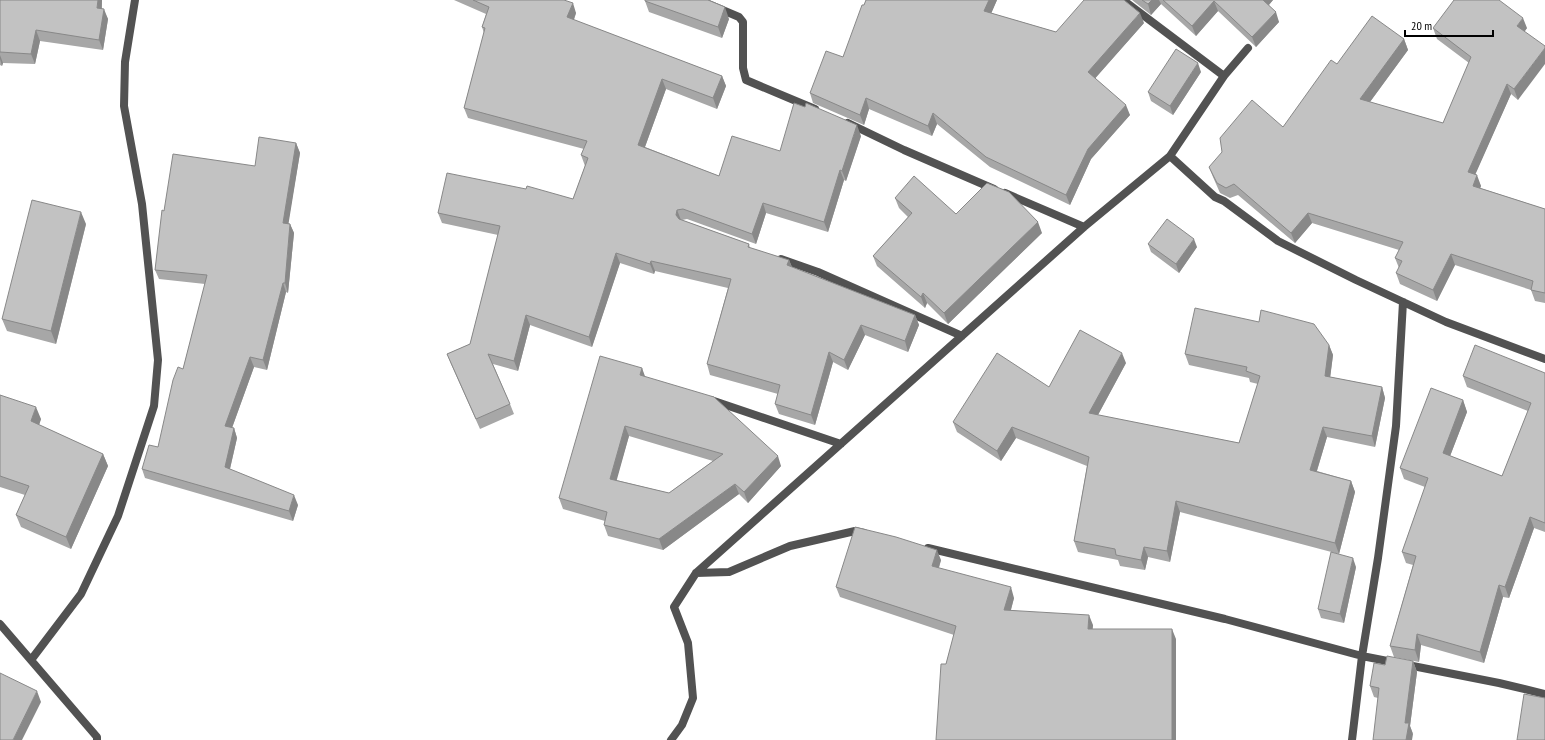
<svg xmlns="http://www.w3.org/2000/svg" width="1545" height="740" font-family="'PT Sans Narrow',sans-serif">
<rect width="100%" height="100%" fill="#fff"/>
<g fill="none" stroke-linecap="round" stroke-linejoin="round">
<path stroke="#525252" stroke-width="8" d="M699,0L739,17L743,22V68L746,80L815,109
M1123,0L1224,76
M848,123L904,150L994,189
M1170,156L1215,197L1224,201L1278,241L1356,280L1446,322L1545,359
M1005,193L1084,227
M781,259L818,272L962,336
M711,400L841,444
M928,548L1225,619L1362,656L1499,683L1545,694
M696,573L729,572L790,546L855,531L864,533
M0,624L97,737V740
M31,660L81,594L118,516L154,406L158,360L142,204L124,106L125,62L135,0
M671,740L682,725L693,698L688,643L674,607L696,573L1084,227L1170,156L1224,76L1248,48
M1352,740L1362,656L1378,558L1396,426L1403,302"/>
</g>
<path fill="#a7a7a7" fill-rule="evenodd" d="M0,0H102V8L108,19L103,50L40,41L35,64L3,63L2,66L0,65Z
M454,0H564L576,13L574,20L722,76L726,86L717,109L666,89L645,147L719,176L780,151L861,136L846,181L844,180L828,232L766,213L756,244L687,219L682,220L749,244L750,248L789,260L792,267L915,315L919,325L908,352L865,335L848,370L833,362L815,425L779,414L775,404L778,394L710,375L707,364L728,288L655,271L654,274L620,263L592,347L530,325L518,371L493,364L510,404L514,414L480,429L451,364L447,354L470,344L498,235L442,223L438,213L526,189L573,199L585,166L581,155L584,149L468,118L464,108L484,33L482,27L486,14Z
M866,0H997L991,13L1056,32L1144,23L1095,78L1130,115L1091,159L1070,205L990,167L937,124L932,136L869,109L864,125L813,103L810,93L843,57Z
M1132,0H1273L1269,5L1279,22L1256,47L1218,11L1196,36L1161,4L1151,15Z
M645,1L729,19L722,38L649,12Z
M1433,28H1527L1525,31L1518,100L1511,94L1475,174L1481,186L1480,188L1545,209V303L1535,301L1531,290L1455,265L1437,301L1400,284L1396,273L1399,268L1395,258L1399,250L1312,223L1295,243L1238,195L1230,198L1220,193L1213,177L1209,167L1283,127L1337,64L1404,39L1408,50L1370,102L1443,123L1469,63L1437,39Z
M1201,72L1173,115L1151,101L1148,92Z
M296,143L300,153L288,223L290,224L294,233L288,293L286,292L267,370L254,367L232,428H234L237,438L230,469L298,505L293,521L145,478L142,469L158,447L183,369L205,284L159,279L155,270L164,211L255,166Z
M895,198L956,214L1042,233L948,324L927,303L925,308L877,266L873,256L908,217L899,208Z
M86,224L56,344L7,331L2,319Z
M1148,244L1197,247L1179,273L1151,252Z
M1329,345L1333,355L1330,377L1382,387L1385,398L1375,447L1327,437L1317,471L1351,481L1355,492L1339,554L1180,512L1170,562L1148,557L1145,570L1120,566L1118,560L1078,552L1074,541L1087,466L1016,438L1001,461L957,432L953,422L1049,387L1126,363L1098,415L1239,443L1258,384L1250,382L1249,378L1189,365L1185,354Z
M642,368L644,376L781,466L748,503L739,494L663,550L608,536L604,525L605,521L563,509L559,498ZM629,436L713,461L669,493L616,480Z
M1545,373V532L1534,528L1509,598L1503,597L1484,663L1421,645L1419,662L1394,657L1390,646L1413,565L1406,563L1402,552L1425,487L1404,479L1400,468L1463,400L1467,412L1450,456L1502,476L1528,411L1467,387L1463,376Z
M0,395L41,419L39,425L103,454L108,466L71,549L21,527L16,515L25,495L0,487Z
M941,560L939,568L1014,598L1011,610L1093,625L1092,629L1176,639L946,664L954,635L840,597L836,587Z
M1356,567L1344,623L1321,618L1318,609Z
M1413,661L1417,672L1410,726L1413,734L1378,698L1374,697L1370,686L1385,665Z"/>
<path fill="#888" d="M98,0H102L101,18L97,8Z
M989,0H997L988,21L984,11Z
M1152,0H1159L1161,4L1151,15L1148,4Z
M1262,0H1273L1265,9Z
M1214,1L1218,11L1196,36L1192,26Z
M573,3L576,13L571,27L567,17Z
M725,7L729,19L722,38L718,27Z
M104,9L108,19L103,50L99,40Z
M1276,12L1279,22L1256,47L1252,37Z
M1140,13L1144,23L1092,82L1088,72Z
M1523,18L1527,28L1521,36L1517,26Z
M36,30L40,41L35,64L31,54Z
M1404,39L1408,50L1364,110L1360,99Z
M1545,48V64L1518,100L1514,89Z
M0,55L3,63L2,66L0,59Z
M1198,63L1201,72L1173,115L1170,106Z
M722,76L726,86L717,109L713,98Z
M662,79L666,89L642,155L638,145Z
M1507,84L1511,94L1472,182L1468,172Z
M866,98L869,109L864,125L860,115Z
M1126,105L1130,115L1091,159L1070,205L1066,195L1088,149Z
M933,113L937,124L932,136L928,126Z
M857,125L861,136L846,181L842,171Z
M296,143L300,153L287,233L283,223Z
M840,170L844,180L828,232L824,222Z
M1477,175L1481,186L1477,196L1473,186Z
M763,203L766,213L756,244L752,234Z
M677,210L681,220L680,225L676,215Z
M81,212L86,224L56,344L51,331Z
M1308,213L1312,223L1295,243L1291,233Z
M1038,222L1042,233L948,324L944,313Z
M290,224L294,233L288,293L285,283Z
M1194,239L1197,247L1179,273L1176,264Z
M616,253L620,263L592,347L589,337Z
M1451,254L1455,265L1437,301L1433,290Z
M789,260L793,270L787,265Z
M651,261L655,271L654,274L650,264Z
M283,283L286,292L267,370L263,360Z
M923,293L927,303L925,308L921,297Z
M526,315L530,325L518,371L514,361Z
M915,315L919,325L908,352L905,341Z
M861,325L865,335L848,370L844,360Z
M1329,345L1333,355L1329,387L1325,376Z
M829,352L833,362L815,425L811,415Z
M1122,353L1126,363L1093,424L1089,413Z
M250,357L254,367L229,436L225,426Z
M642,368L646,379L640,375Z
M1382,387L1385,398L1375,447L1372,436Z
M1463,400L1467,412L1447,464L1443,453Z
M36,407L41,419L36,434L31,421Z
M625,426L629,436L614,490L610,479Z
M1012,427L1016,438L1001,461L997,451Z
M1323,427L1327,437L1314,480L1310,470Z
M234,428L237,438L228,477L225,467Z
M103,454L108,466L71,549L66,537Z
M778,456L781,466L748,503L744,492Z
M1351,481L1355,492L1339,554L1335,543Z
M735,484L739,494L663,550L659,539Z
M294,495L298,505L293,521L289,511Z
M1176,501L1180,512L1170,562L1167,551Z
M1530,517L1534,528L1509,598L1505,587Z
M1144,547L1148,557L1145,570L1141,560Z
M937,550L941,560L936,576L932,566Z
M1353,558L1356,567L1344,623L1340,614Z
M1499,585L1503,597L1484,663L1480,652Z
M1011,587L1014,598L1008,620L1004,610Z
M1089,615L1093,625L1092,639L1088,629Z
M1172,629L1176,639V740H1172Z
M1417,634L1421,645L1419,662L1415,650Z
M1413,661L1417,672L1410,726L1413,734L1412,740H1406L1405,723Z
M37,691L41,702L22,740H13Z"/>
<path fill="#c2c2c2" stroke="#888" fill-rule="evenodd" d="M0,0H98L97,8L104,9L99,40L36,30L31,54L0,52Z
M473,0H564L573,3L567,17L722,76L713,98L662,79L638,145L719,176L732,136L780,151L794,103L805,107L806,103L857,125L842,171L840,170L824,222L763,203L752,234L683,209L677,210L676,215L679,219L749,244L748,247L789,260L787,265L915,315L905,341L861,325L844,360L829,352L811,415L775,404L780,385L707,364L731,279L651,261L650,264L616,253L589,337L526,315L514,361L488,354L510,404L476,419L447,354L470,344L500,226L438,213L447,173L526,189L527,186L573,199L588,158L581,155L587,141L464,108L485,28L482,27L489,7Z
M645,0H708L725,7L718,27L645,1Z
M866,0H989L984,11L1056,32L1084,0H1124L1140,13L1088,72L1126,105L1088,149L1066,195L986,157L933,113L928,126L866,98L860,115L810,93L826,51L843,57L862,5H864Z
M1142,0H1152L1148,4Z
M1163,0H1263L1276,12L1252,37L1214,1L1192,26Z
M1454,0H1499L1523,18L1517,26L1545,46V48L1514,89L1507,84L1468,172L1477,175L1473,186L1545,209V293L1531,290L1533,281L1451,254L1433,290L1396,273L1402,261L1395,258L1403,242L1308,213L1291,233L1234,184L1226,188L1217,183L1209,167L1222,152L1220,138L1252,100L1283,127L1331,60L1337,64L1372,16L1404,39L1360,99L1443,123L1471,57L1433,28Z
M1176,49L1198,63L1170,106L1148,92Z
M259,137L296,143L283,223L290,224L285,283H283L263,360L250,357L225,426L234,428L225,467L294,495L289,511L142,469L149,445L158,447L173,380L178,367L183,369L207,275L155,270L162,210L164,211L173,154L255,166Z
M914,176L956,214L987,183L1009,192L1038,222L944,313L923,293L921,297L873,256L912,213L895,198Z
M32,200L81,212L51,331L2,319Z
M1167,219L1194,239L1176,264L1148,244Z
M1195,308L1259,322L1261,310L1314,324L1329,345L1325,376L1382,387L1372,436L1323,427L1310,470L1351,481L1335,543L1176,501L1167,551L1144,547L1141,560L1116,555L1115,549L1074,541L1089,457L1012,427L997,451L953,422L997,353L1049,387L1080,330L1122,353L1089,413L1239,443L1260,376L1246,371L1247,367L1185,354Z
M1475,345L1545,373V523L1530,517L1505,587L1499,585L1480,652L1417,634L1415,650L1390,646L1416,556L1402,552L1428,478L1400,468L1431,388L1463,400L1443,453L1502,476L1531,403L1463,376Z
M600,356L642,368L640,375L714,397L778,456L744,492L735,484L659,539L604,525L607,512L559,498ZM625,426L723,454L669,493L610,479Z
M0,395L36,407L31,421L103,454L66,537L16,515L29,486L0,476Z
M855,527L896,537L937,550L932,566L1011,587L1004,610L1089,615L1088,629H1172V740H936L941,664H946L956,626L836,587Z
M1331,552L1353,558L1340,614L1318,609Z
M1387,656L1413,661L1405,723H1409L1406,740H1373L1379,688L1370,686L1374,663L1385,665Z
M0,673L37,691L13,740H0Z
M1524,694L1545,698V740H1517Z"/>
<path d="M1405 30v6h88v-6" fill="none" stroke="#000000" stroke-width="2"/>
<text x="1411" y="30" font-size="12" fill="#000000" stroke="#ffffff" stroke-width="3" paint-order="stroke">20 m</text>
</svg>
